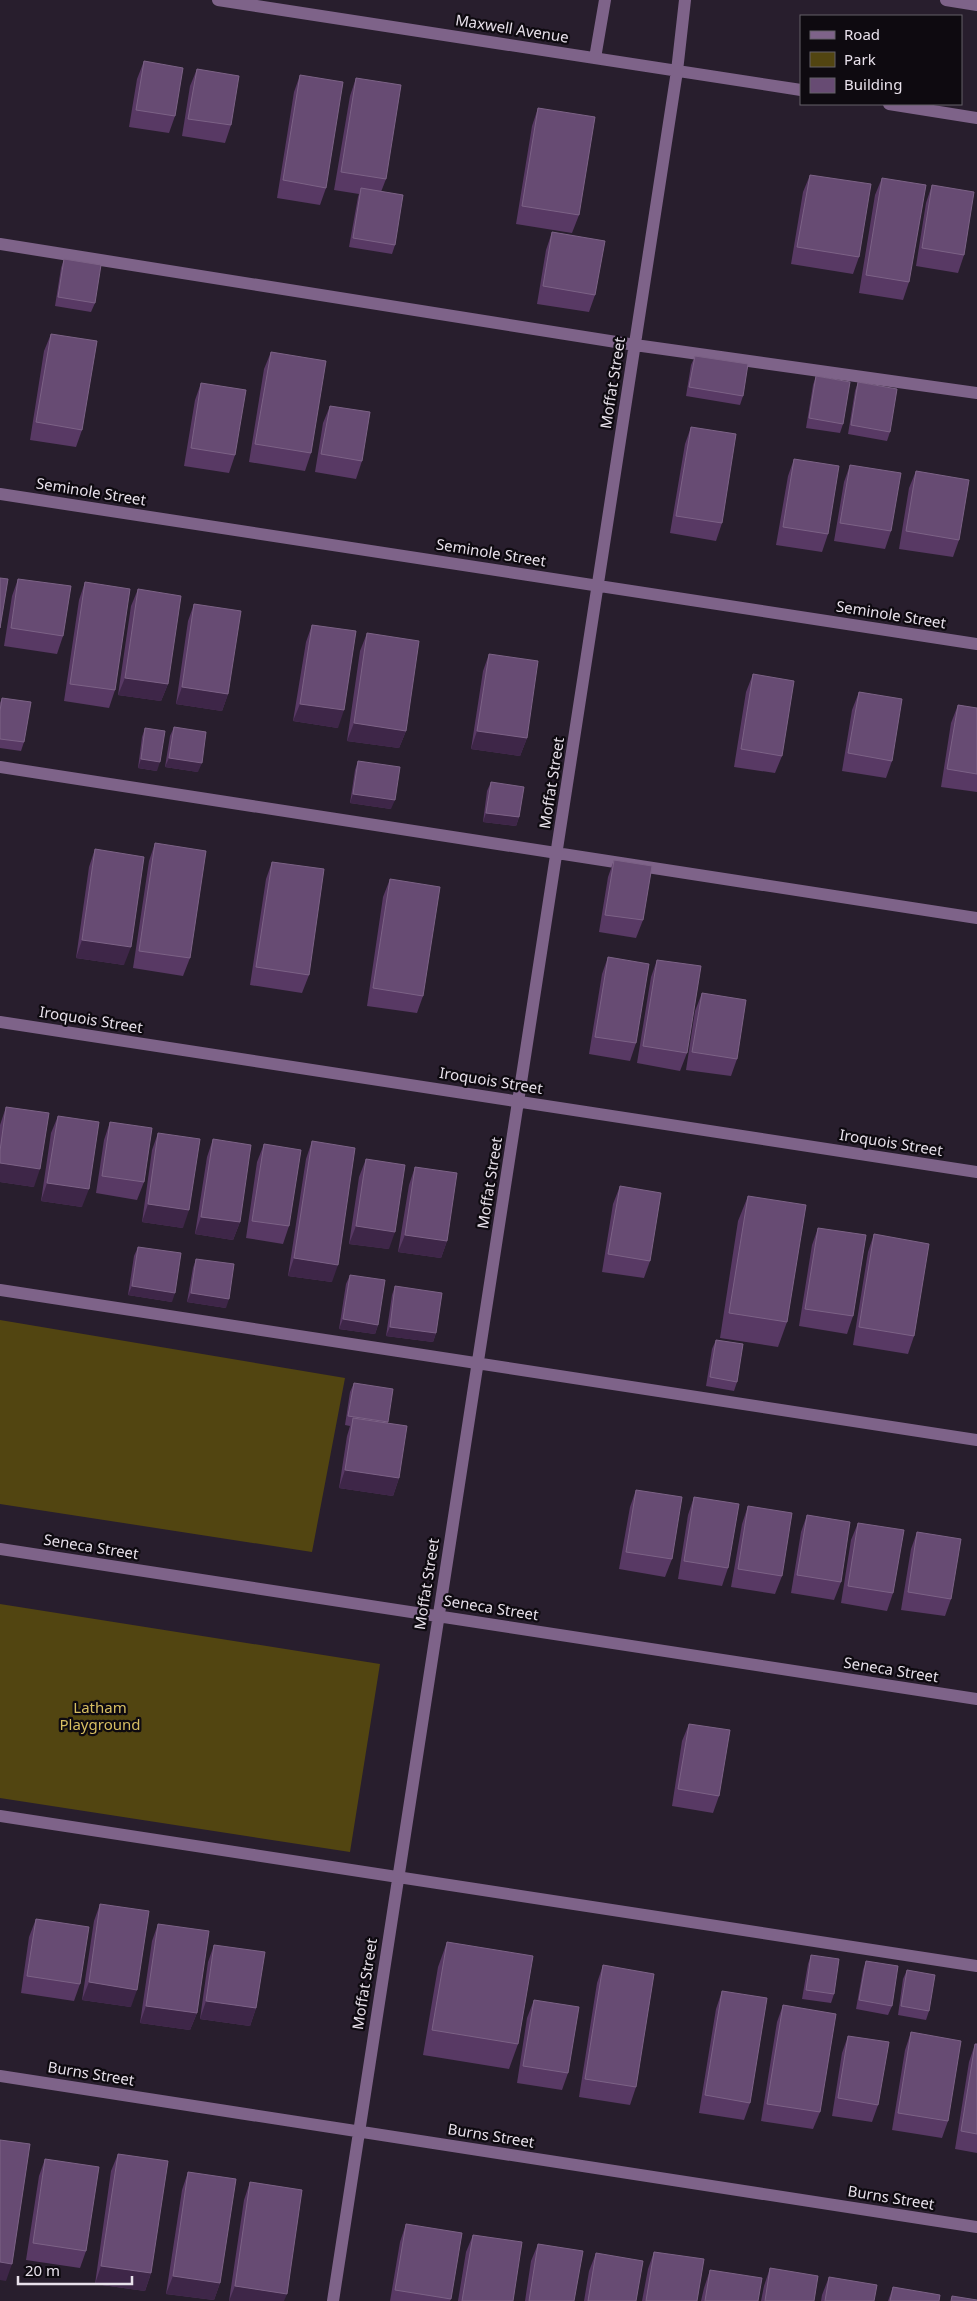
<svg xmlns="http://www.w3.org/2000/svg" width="977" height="2301" font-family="'Noto Sans',sans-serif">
<rect width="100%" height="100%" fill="#281e2d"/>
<path fill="#524511" d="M0,1320L345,1378L312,1552L0,1504Z
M0,1604L380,1664L350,1852L0,1798Z"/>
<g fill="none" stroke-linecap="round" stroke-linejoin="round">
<path stroke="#7e6389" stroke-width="12" d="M218,0L801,90
M946,0L977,5
M595,58L605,0
M889,104L977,118
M0,244L635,345L977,393
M0,494L977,644
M0,767L977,918
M0,1022L977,1172
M0,1290L977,1440
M0,1549L977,1699
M0,1816L977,1966
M0,2076L977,2227
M333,2301L677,71L685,0"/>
</g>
<path fill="#583964" d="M144,61L175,116L169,133L129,127L137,79Z
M197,69L231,125L225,143L182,136L190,86Z
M300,75L326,188L320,205L277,198L294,92Z
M356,78L386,179L381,192L395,245L392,254L349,247L358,197L359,194L334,190L350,96Z
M538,108L579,215L572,233L516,224L532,126Z
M810,175L859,257L853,274L791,264L803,192Z
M882,178L909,282L903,300L859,293L875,195Z
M932,185L964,255L958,273L916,266L926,203Z
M552,232L595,295L589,312L537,304L546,250Z
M64,259L95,303L91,312L55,306L61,268Z
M51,334L82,430L76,447L30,440L44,351Z
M271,352L311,453L305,471L249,462L264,369Z
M695,356L743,396L740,405L686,396L691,365Z
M816,376L843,424L840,433L806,428L813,385Z
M858,382L890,432L887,441L848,434L855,391Z
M201,383L235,455L229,473L184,466L195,400Z
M330,406L362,461L356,479L315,472L323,423Z
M691,427L722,523L716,541L670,533L685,444Z
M794,459L828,534L822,552L776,545L788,476Z
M850,465L891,531L885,549L834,541L844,482Z
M916,471L959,540L953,557L899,549L909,488Z
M18,579L63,636L57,654L4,646L12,596Z
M85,582L115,690L109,708L64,701L79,600Z
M138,589L168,684L161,701L118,695L131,606Z
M194,604L228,694L222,711L176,704L188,621Z
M312,625L338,728L293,721L306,642Z
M367,633L406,731L399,748L347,741L360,651Z
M489,654L527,738L520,756L471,749L483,671Z
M753,674L782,756L775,773L734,767L746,692Z
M859,692L892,761L886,778L842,771L852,710Z
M2,698L24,742L21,751L0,748V703Z
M958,705L977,708V792L941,787L951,723Z
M174,727L198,772L165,767L170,736Z
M145,728L157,771L138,768L142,737Z
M358,761L391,809L350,803L355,770Z
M491,782L519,817L516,826L483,822L487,791Z
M155,843L190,958L183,976L133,968L149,861Z
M95,849L124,965L76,958L89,867Z
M614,860L643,920L636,938L599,932L608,877Z
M272,862L309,975L302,993L250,985L266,879Z
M390,879L423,996L417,1013L367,1006L383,897Z
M608,957L636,1043L630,1061L589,1054L602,974Z
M657,960L687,1053L680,1071L637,1063L651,977Z
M702,993L737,1059L731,1076L686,1070L695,1011Z
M6,1107L34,1187L0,1182V1125Z
M58,1116L82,1207L41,1201L51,1133Z
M110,1122L144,1182L137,1200L96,1193L104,1140Z
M158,1133L183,1228L142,1222L152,1150Z
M213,1139L240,1222L233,1240L195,1234L207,1157Z
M312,1141L332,1282L288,1276L306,1159Z
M264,1144L289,1226L283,1244L246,1238L257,1162Z
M366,1159L389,1249L349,1244L359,1177Z
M415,1167L447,1241L441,1258L398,1252L409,1185Z
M620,1186L650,1261L644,1278L602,1272L613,1204Z
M748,1196L787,1322L778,1347L720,1338L738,1221Z
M818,1228L853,1316L847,1334L799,1326L812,1245Z
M874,1234L914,1336L908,1354L853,1345L868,1252Z
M138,1247L172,1302L128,1295L134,1256Z
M196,1259L226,1308L187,1302L193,1268Z
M350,1275L378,1325L375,1334L339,1329L346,1284Z
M395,1286L436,1333L433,1342L386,1336L392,1295Z
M716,1340L737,1382L734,1391L706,1386L712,1349Z
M354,1383L388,1422V1424L399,1478L393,1496L339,1488L347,1436L350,1426L345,1425L350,1392Z
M636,1490L672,1559L665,1577L619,1569L630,1507Z
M694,1497L728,1568L722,1586L678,1579L688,1515Z
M748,1506L782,1576L775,1594L731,1587L742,1524Z
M807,1515L841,1582L834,1600L791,1593L801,1532Z
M858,1523L893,1593L887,1611L841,1603L851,1540Z
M917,1532L951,1599L945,1616L901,1610L911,1549Z
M689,1724L719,1796L713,1813L672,1806L682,1741Z
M100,1904L131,2007L82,2000L94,1921Z
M36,1919L80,1984L74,2001L21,1993L29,1937Z
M158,1924L197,2013L190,2030L140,2023L152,1941Z
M447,1942L518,2044L509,2069L423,2055L438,1967Z
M214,1945L256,2008L250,2026L200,2019L208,1962Z
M811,1955L834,1994L831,2003L802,1999L808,1964Z
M866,1961L892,2006L888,2015L856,2009L863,1970Z
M603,1965L636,2087L630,2105L579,2097L597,1983Z
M907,1970L929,2011L926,2020L898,2015L903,1979Z
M722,1991L750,2103L744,2120L699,2113L716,2009Z
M534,2000L568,2073L562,2090L517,2083L527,2018Z
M783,2005L820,2112L813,2129L761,2121L777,2022Z
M911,2032L948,2121L942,2138L892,2130L905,2050Z
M848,2036L878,2105L872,2122L832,2116L842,2053Z
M975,2044H977V2153L955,2149L969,2062Z
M118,2154L151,2273L145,2291L95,2284L111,2171Z
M45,2159L86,2251L80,2268L26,2260L39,2176Z
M188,2172L220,2283L214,2300L166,2294L182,2190Z
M250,2182L284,2301H229L244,2200Z
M406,2224L451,2299L450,2301H390L400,2242Z
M473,2235L513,2301H458L466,2252Z
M538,2244L574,2301H525L531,2261Z
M654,2252L697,2301H642L648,2269Z
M596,2253L636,2301H584L589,2271Z
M770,2268L814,2301H761L764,2286Z
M710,2270L758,2301H701L704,2288Z
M829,2277L874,2301H821L822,2295Z
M893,2287L939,2301H888Z"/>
<path fill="#3e2648" d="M125,678L168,684L161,701L118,695Z
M182,687L228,694L222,711L176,704Z
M300,704L344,710L338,728L293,721Z
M354,723L406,731L399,748L347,741Z
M477,731L527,738L520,756L471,749Z
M169,758L202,763L198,772L165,767Z
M141,759L160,762L157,771L138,768Z
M353,794L395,800L391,809L350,803Z
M486,813L519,817L516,826L483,822Z
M82,940L131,947L124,965L76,958Z
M0,1163L40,1169L34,1187L0,1182Z
M47,1183L89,1189L82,1207L41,1201Z
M148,1204L189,1210L183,1228L142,1222Z
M201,1217L240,1222L233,1240L195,1234Z
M356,1226L395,1232L389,1249L349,1244Z
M405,1235L447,1241L441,1258L398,1252Z
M294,1258L338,1265L332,1282L288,1276Z
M132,1286L175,1293L172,1302L128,1295Z
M191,1293L229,1299L226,1308L187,1302Z
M343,1319L378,1325L375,1334L339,1329Z
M390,1327L436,1333L433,1342L386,1336Z
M345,1470L399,1478L393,1496L339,1488Z
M89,1982L137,1990L131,2007L82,2000Z
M206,2001L256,2008L250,2026L200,2019Z
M146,2006L197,2013L190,2030L140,2023Z
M0,2262L12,2264L6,2281L0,2280Z
M101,2266L151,2273L145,2291L95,2284Z
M173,2276L220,2283L214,2300L166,2294Z
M235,2286L287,2294L284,2301H229Z"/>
<path fill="#674b73" stroke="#7c6286" d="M144,61L183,68L175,116L136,110Z
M197,69L239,76L231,125L188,119Z
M300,75L343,82L326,188L283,180Z
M356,78L401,85L386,179L341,172Z
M538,108L595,117L579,215L522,206Z
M810,175L871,184L859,257L797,247Z
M882,178L926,185L909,282L866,275Z
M932,185L974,192L964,255L922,248Z
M361,188L403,195L395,245L353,238Z
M552,232L605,241L595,295L543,286Z
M64,259L101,265L95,303L58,297Z
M51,334L97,341L82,430L36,422Z
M271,352L326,361L311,453L255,444Z
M695,356L748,364L743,396L689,387Z
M816,376L850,382L843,424L809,418Z
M858,382L897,389L890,432L851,425Z
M201,383L246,390L235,455L191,448Z
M330,406L370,412L362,461L321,454Z
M691,427L736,434L722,523L676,516Z
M794,459L839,466L828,534L783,527Z
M850,465L901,473L891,531L840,523Z
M916,471L969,480L959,540L906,531Z
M0,578L8,579L0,628Z
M18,579L71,586L63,636L11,628Z
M85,582L130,589L115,690L70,684Z
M138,589L181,596L168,684L125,678Z
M194,604L241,611L228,694L182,687Z
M312,625L356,631L344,710L300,704Z
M367,633L419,641L406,731L354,723Z
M489,654L538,661L527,738L477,731Z
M753,674L794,681L782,756L741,749Z
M859,692L902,699L892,761L848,753Z
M2,698L31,702L24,742L0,739V711Z
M958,705L977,708V774L947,769Z
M174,727L206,732L202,763L169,758Z
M145,728L165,731L160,762L141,759Z
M358,761L400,767L395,800L353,794Z
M491,782L524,787L519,817L486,813Z
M155,843L206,851L190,958L139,951Z
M95,849L144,857L131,947L82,940Z
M614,860L652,866L643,920L605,915Z
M272,862L324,869L309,975L256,967Z
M390,879L440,887L423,996L373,988Z
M608,957L649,964L636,1043L595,1037Z
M657,960L701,966L687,1053L643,1046Z
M702,993L746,1000L737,1059L692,1052Z
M6,1107L49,1113L40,1169L0,1163V1151Z
M58,1116L99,1122L89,1189L47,1183Z
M110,1122L152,1128L144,1182L102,1176Z
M158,1133L200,1139L189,1210L148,1204Z
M213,1139L251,1145L240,1222L201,1217Z
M312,1141L355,1148L338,1265L294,1258Z
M264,1144L301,1150L289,1226L252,1221Z
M366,1159L405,1165L395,1232L356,1226Z
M415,1167L457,1173L447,1241L405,1235Z
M620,1186L661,1193L650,1261L608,1254Z
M748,1196L806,1205L787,1322L729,1313Z
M818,1228L866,1235L853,1316L805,1309Z
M874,1234L929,1244L914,1336L859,1327Z
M138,1247L181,1253L175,1293L132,1286Z
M196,1259L234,1264L229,1299L191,1293Z
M350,1275L385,1280L378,1325L343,1319Z
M395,1286L442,1293L436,1333L390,1327Z
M716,1340L743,1344L737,1382L710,1377Z
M354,1383L393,1389L388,1422L348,1416Z
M353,1418L407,1426L399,1478L345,1470Z
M636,1490L682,1497L672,1559L626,1552Z
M694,1497L739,1504L728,1568L684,1561Z
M748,1506L792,1513L782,1576L738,1569Z
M807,1515L850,1522L841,1582L797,1575Z
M858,1523L904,1530L893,1593L848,1586Z
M917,1532L961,1539L951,1599L908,1592Z
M689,1724L730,1730L719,1796L678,1789Z
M100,1904L149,1911L137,1990L89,1982Z
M36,1919L89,1927L80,1984L27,1976Z
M158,1924L209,1931L197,2013L146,2006Z
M447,1942L533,1956L518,2044L432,2030Z
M214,1945L265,1952L256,2008L206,2001Z
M811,1955L839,1959L834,1994L806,1990Z
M866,1961L898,1966L892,2006L859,2000Z
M603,1965L654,1974L636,2087L585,2079Z
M907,1970L935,1975L929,2011L901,2006Z
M722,1991L767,1998L750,2103L705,2095Z
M534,2000L579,2007L568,2073L523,2066Z
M783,2005L836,2014L820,2112L767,2104Z
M911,2032L961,2041L948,2121L898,2113Z
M848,2036L889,2042L878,2105L838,2098Z
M975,2044H977V2134L961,2131Z
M0,2140L30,2144L12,2264L0,2262Z
M118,2154L168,2161L151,2273L101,2266Z
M45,2159L99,2167L86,2251L33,2243Z
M188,2172L236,2179L220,2283L173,2276Z
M250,2182L302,2190L287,2294L235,2286Z
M406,2224L462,2233L451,2299L395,2290Z
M473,2235L522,2242L513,2301H462Z
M538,2244L583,2251L574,2301H529Z
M654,2252L704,2259L697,2301H646Z
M596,2253L643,2261L636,2301H588Z
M770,2268L818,2276L814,2301H765Z
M710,2270L762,2278L758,2301H705Z
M829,2277L877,2285L874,2301H825Z
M893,2287L940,2295L939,2301H890Z
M952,2296L977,2300V2301H951Z"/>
<g text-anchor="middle" stroke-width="4.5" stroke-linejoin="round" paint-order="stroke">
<g font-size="15" fill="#e8e1eb" stroke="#0e0a10">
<text transform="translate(512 29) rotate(9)" y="5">Maxwell Avenue</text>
<text transform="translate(613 383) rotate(-81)" y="5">Moffat Street</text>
<text transform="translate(91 492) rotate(9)" y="5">Seminole Street</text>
<text transform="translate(491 553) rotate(9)" y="5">Seminole Street</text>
<text transform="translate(891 615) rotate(9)" y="5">Seminole Street</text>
<text transform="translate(552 783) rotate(-81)" y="5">Moffat Street</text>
<text transform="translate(91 1020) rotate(9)" y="5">Iroquois Street</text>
<text transform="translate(491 1081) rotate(9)" y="5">Iroquois Street</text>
<text transform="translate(891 1143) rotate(9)" y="5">Iroquois Street</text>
<text transform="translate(490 1183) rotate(-81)" y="5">Moffat Street</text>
<text transform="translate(91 1547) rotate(9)" y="5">Seneca Street</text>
<text transform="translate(427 1584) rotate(-81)" y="5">Moffat Street</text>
<text transform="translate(491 1608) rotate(9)" y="5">Seneca Street</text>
<text transform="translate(891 1670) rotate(9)" y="5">Seneca Street</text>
<text transform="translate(365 1984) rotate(-81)" y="5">Moffat Street</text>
<text transform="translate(91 2074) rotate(9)" y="5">Burns Street</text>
<text transform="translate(491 2136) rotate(9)" y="5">Burns Street</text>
<text transform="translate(891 2198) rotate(9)" y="5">Burns Street</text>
</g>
<g font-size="15" fill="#d7be62" stroke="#0e0a10">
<text x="100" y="1713">Latham<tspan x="100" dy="17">Playground</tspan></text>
</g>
</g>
<rect x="800" y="15" width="162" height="90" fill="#0e0a10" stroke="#656068"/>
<rect x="810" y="31" width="25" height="8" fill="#7e6389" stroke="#656068"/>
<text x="844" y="40" font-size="15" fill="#e8e1eb">Road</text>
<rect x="810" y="52" width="25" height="15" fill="#524511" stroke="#656068"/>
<text x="844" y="65" font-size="15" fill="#e8e1eb">Park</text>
<rect x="810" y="78" width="25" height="15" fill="#674b73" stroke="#656068"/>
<text x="844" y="90" font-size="15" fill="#e8e1eb">Building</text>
<path d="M18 2276v8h114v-8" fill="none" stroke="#e8e1eb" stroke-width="2.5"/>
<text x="25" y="2276" font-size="15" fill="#e8e1eb" stroke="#0e0a10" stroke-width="4" paint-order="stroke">20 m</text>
</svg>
